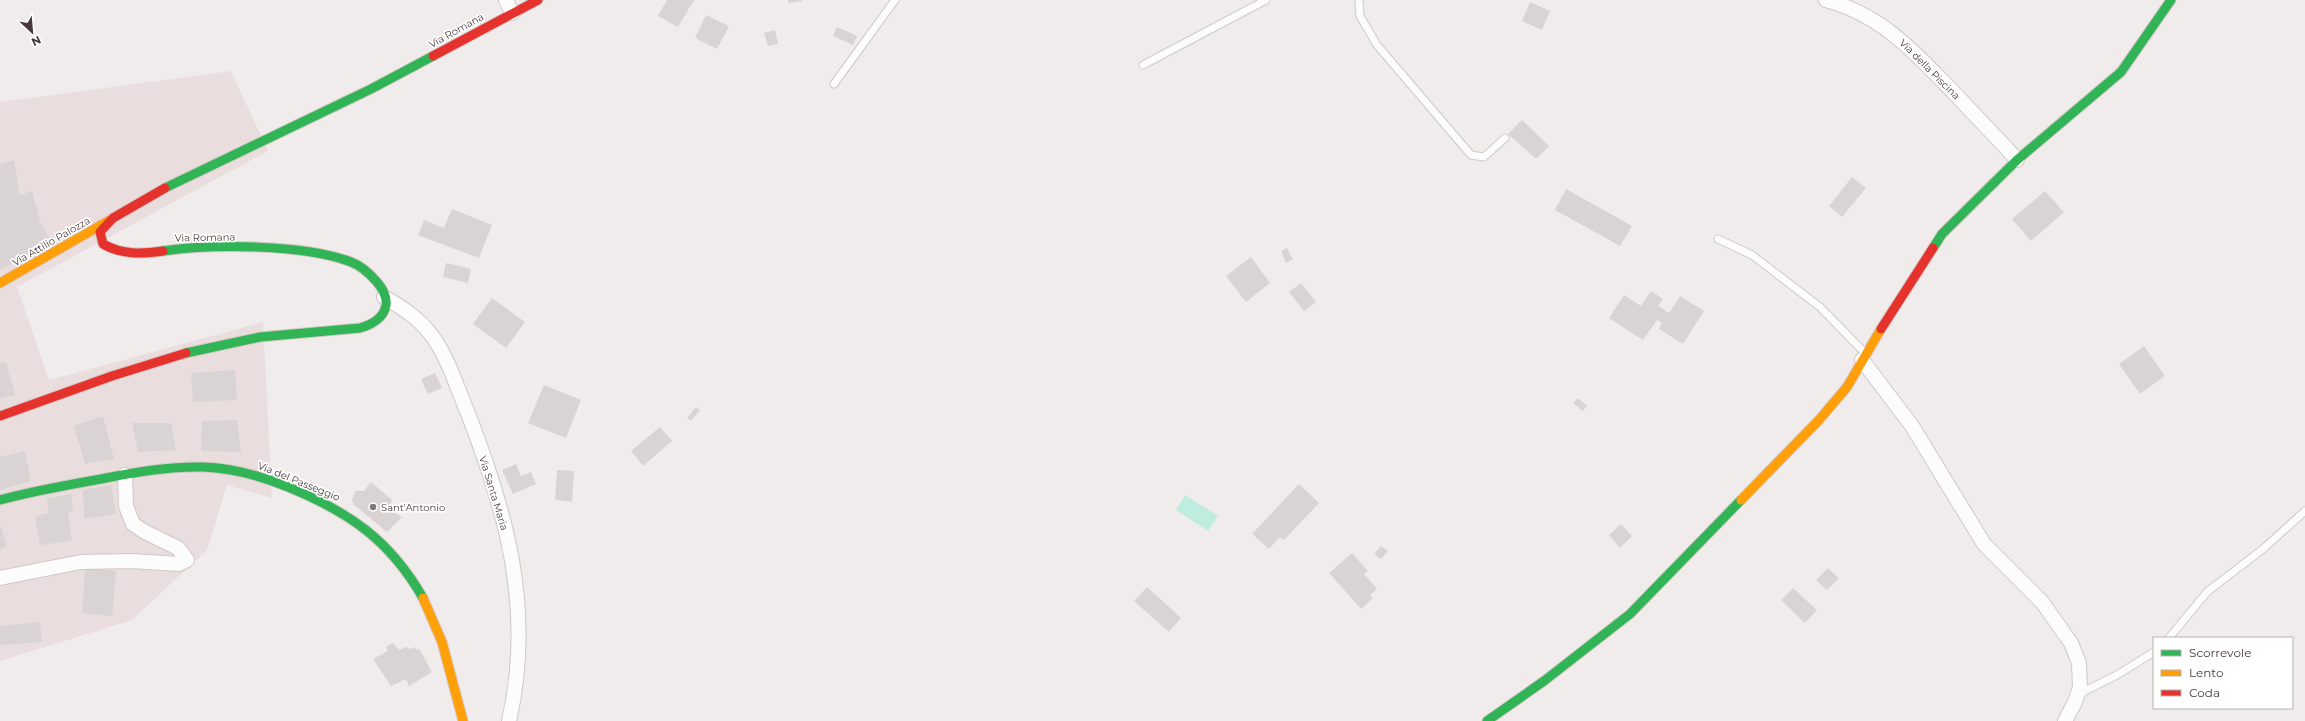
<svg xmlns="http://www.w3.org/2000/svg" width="2305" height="721" font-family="Montserrat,sans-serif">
<rect width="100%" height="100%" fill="#f1ecec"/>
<path fill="#e9dedd" d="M231,71L268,151L17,287L49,380L263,322L272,498L227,485L207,550L132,620L0,661V102Z"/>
<path fill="#beede0" d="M1185,495L1218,516L1208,531L1176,510Z"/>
<path fill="#d9d3d3" d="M667,0H694L678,27L658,16Z
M788,0H802V1L788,3Z
M1530,2L1550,11L1542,30L1522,21Z
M706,15L729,26L717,49L695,38Z
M837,27L857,36L853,45L833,36Z
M775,30L778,44L768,46L764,33Z
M1522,120L1549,146L1536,159L1508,134Z
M14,160L20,195L32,191L40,221L51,241L0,270V164Z
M1852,177L1866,188L1842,217L1829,206Z
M1566,189L1632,226L1620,246L1555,210Z
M2045,191L2064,212L2031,241L2012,219Z
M452,209L492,225L479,258L418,235L424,220L444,228Z
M1287,248L1293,259L1286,263L1281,251Z
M1251,257L1270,283L1246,302L1226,276Z
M446,263L471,269L468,283L443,277Z
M1301,283L1316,302L1304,311L1289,292Z
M1651,291L1663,299L1658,306L1669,313L1680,296L1704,311L1683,344L1659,329L1662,323L1657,320L1643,340L1609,318L1624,295L1641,306Z
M492,298L525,322L506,348L473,324Z
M2144,346L2165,376L2140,394L2119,364Z
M6,362L15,395L0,399V364Z
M235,370L237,400L193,402L191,373Z
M435,373L442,388L428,394L421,379Z
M544,385L581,400L566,438L528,423Z
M1578,398L1587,406L1583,411L1573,403Z
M696,407L700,410L691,421L687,418Z
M103,416L114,459L85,464L74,426Z
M237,420L241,452L201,451L202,421Z
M132,423H171L176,450L138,452Z
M660,427L672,441L643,466L631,451Z
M25,451L31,481L0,490V457Z
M516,464L521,476L531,472L536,484L513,494L502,470Z
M557,470L574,471L572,502L555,500Z
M371,482L392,500L388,509L402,517L387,532L353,504L352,499L356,491H364Z
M1299,484L1319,503L1284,540L1280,537L1269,549L1252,534Z
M111,485L116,514L84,519L83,490Z
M71,494L73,510L68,513L72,541L40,545L35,516L48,513L47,499Z
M0,524L7,546L0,549Z
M1621,524L1632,536L1620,548L1609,535Z
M1381,546L1388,551L1381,559L1374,554Z
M1352,553L1368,571L1364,574L1377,589L1370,595L1373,598L1361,609L1329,573Z
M85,568L116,571L112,616L82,613Z
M1828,568L1839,578L1827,590L1816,580Z
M1147,587L1181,618L1169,632L1134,601Z
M1793,588L1817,610L1805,623L1781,600Z
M40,622L42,642L0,645V626Z
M393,643L399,650L406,647L410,649L415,647L417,650L419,649L432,672L409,686L406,679L391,686L373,659L388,651L386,647Z"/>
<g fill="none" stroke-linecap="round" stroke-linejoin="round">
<defs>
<path id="lane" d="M1359,0L1360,16L1377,45L1471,155L1484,157L1505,138
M1143,65L1266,0
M834,84L895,0
M1718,239L1752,255L1820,307L1865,353
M2169,638L2207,592L2263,549L2305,511
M2079,694L2117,675L2154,652"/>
<path id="street" d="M506,0L512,13
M1826,0C1885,16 1918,56 1959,98C1978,119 1999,139 2017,160
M384,297C401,307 417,317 429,332C447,354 456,385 467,411C507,513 534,611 509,721
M1862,360L1912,426L1984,544L2042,602L2071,643L2079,663L2080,687L2075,702L2065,721
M0,578L81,562L132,561L179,564L187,560L178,548L145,532L133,524L126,506L125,475"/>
<path id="fast" d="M165,188L371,89L433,56
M1933,248L1942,234L2017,160L2121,72L2171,0
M163,251C212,244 305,244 351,262C362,266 370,274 377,282C382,288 387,297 386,305C384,318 371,325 360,328L260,337L186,353
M0,500C33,491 67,485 101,479C134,472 169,466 203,467C233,468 261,476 288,487C349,512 390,540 423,598
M1487,721L1544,681L1630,614L1741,500"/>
<path id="slow" d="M0,283L110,220
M1741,500L1819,420L1847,387L1881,329
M423,598L442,642L463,721"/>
<path id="jam" d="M433,56L538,0
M163,251C142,254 122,255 103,244L100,232L113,218L165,188
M1881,329L1933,248
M0,416L112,376L186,353"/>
</defs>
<use href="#lane" stroke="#cec8c8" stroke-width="9"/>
<use href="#street" stroke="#cec8c8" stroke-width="16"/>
<use href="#fast" stroke="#d4c8c7" stroke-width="11"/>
<use href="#slow" stroke="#d4c8c7" stroke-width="11"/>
<use href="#jam" stroke="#d4c8c7" stroke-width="11"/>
<use href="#lane" stroke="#fdfcfc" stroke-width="7"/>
<use href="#street" stroke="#fdfcfc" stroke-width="14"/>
<use href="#fast" stroke="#30b455" stroke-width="9"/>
<use href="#slow" stroke="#ff9f0a" stroke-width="9"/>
<use href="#jam" stroke="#e5322d" stroke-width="9"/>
</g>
<circle fill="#837778" stroke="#fff" stroke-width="1.5" cx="373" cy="507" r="4"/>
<g text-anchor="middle" stroke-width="3.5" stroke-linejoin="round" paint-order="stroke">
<g font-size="10" fill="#483839" stroke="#fff">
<text transform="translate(456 30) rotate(-29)" y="4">Via Romana</text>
<text transform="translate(1930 69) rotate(45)" y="4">Via della Piscina</text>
<text transform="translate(205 237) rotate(-1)" y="4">Via Romana</text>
<text transform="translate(51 241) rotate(-30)" y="4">Via Attilio Palozza</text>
<text transform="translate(299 481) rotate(22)" y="4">Via del Passeggio</text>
<text transform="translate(494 493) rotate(73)" y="4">Via Santa Maria</text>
</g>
<g font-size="10" fill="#483839" stroke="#fff" text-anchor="start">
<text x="381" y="511">Sant'Antonio</text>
</g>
</g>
<rect x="2153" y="637" width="140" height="72" fill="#ffffff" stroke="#b6afb0"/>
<rect x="2161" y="650" width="20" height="6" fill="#30b455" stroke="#b6afb0"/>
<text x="2189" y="657" font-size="12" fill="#483839">Scorrevole</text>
<rect x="2161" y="670" width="20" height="6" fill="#ff9f0a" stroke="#b6afb0"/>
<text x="2189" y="677" font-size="12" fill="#483839">Lento</text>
<rect x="2161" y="690" width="20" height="6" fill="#e5322d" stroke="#b6afb0"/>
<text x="2189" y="697" font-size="12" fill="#483839">Coda</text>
<g transform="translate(32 32) rotate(154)" stroke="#ffffff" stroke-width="3" paint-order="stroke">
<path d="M0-3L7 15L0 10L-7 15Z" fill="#483839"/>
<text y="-6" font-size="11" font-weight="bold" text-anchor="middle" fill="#483839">N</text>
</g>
</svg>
